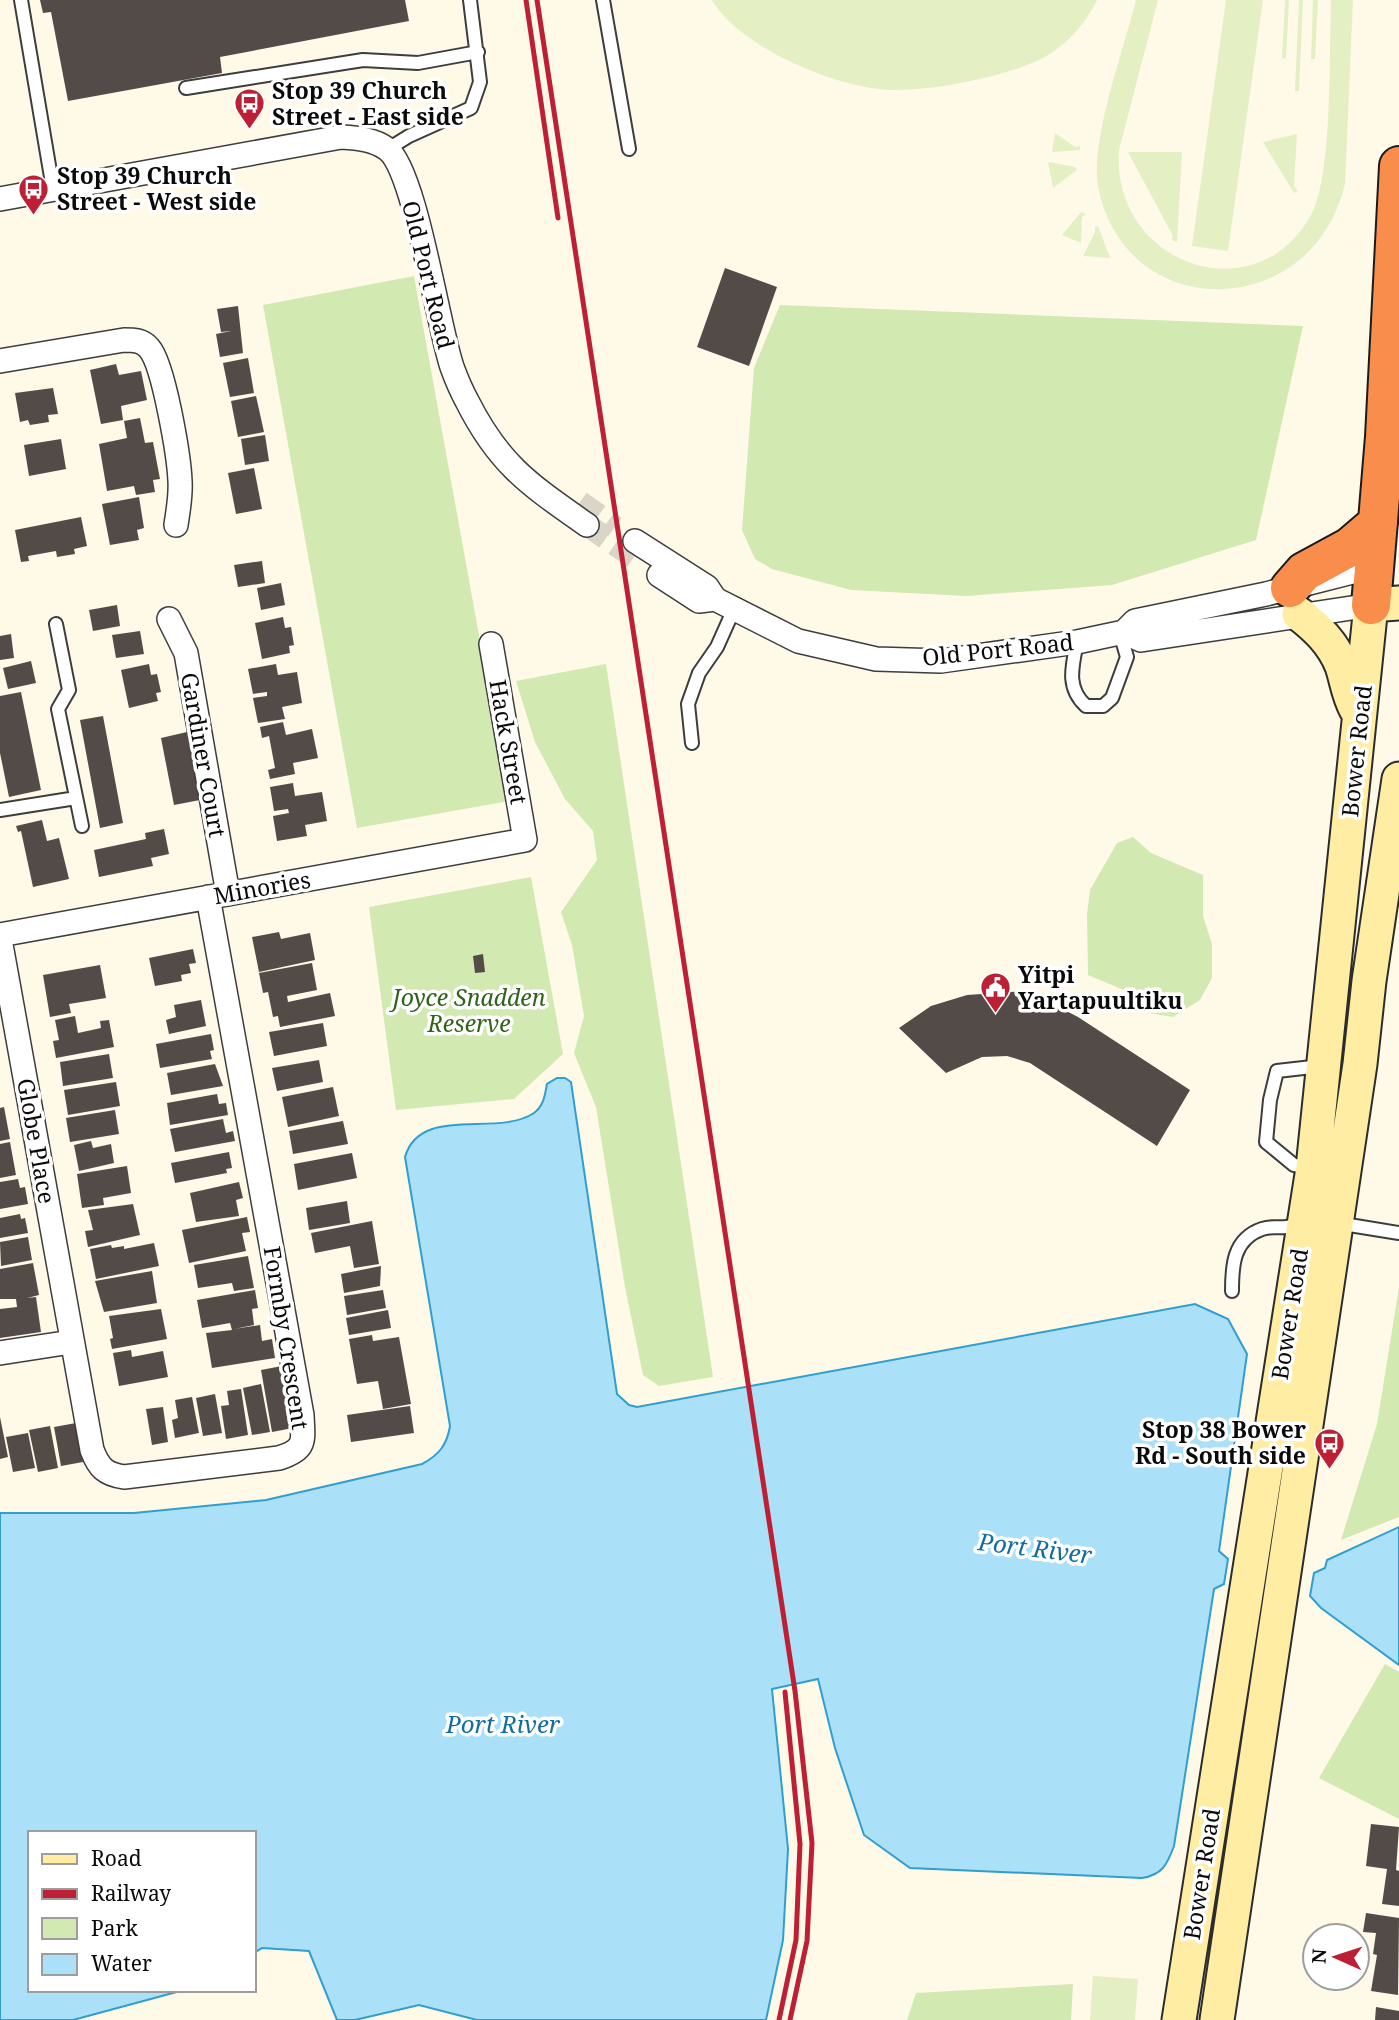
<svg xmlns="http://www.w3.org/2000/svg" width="1399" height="2020" font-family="'Noto Serif',serif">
<rect width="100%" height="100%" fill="#fff9e8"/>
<path fill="#d3e9b2" d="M414,276L509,801L357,828L263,305Z
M780,305L1303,326L1256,540L1112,585L966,596L851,590L772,569L755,559L742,530L754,368Z
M606,664L713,1377L659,1386L643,1375L625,1287L596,1107L574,1053L584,1016L572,945L561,912L597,860L593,831L565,799L535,742L516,681Z
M1133,837L1151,853L1203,875V916L1212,944V978L1200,1000L1173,1017L1149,1013L1126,991L1088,975L1087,914L1090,890L1117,843Z
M531,877L563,1054L514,1099L396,1110L369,907Z
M1399,1287V1517L1341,1540L1377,1424Z
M1385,1664L1399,1672V1819L1319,1778Z
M1073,1984L1071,2020H907L916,1993Z"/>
<path fill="#e4f0c4" d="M712,0H1097C1085,25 1064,48 1039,60C1003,77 932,91 893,90C838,89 740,48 712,0Z
M1136,0H1158L1119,150C1111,265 1256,315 1311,215C1333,176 1329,51 1331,0H1353L1345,184C1312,323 1124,325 1098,186C1090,141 1124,48 1136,0Z
M1226,0H1263L1228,251L1192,246Z
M1285,0H1289L1286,59L1282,58Z
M1299,0H1303L1299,91H1295Z
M1313,0H1318L1315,59H1311Z
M1055,133L1075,147L1080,146V150L1052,152Z
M1297,134L1294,186L1298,191L1294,193L1263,142Z
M1128,152H1182L1177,242L1172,240L1173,236Z
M1048,162L1075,167L1077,170L1053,188Z
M1081,212L1086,214L1082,217L1081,243L1062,235Z
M1098,226L1110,258L1083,256L1095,232V227Z
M1093,1976L1138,1979L1135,2020H1090Z"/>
<path fill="#abe1f8" stroke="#319ed0" stroke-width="2" d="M565,1078L571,1082L617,1394L629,1405L637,1407L1195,1304L1228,1319L1247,1354L1219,1551L1228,1559L1224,1584L1214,1589L1174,1846C1167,1865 1162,1875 1142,1878L910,1868L864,1835L835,1748L818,1679L772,1689L788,1849L783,1940L766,2020H477L419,2005L355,2020H337L309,1951L262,1948L254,1953V1833H30V1990H184L73,2020H0V1513H134L266,1500L422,1464C439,1455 447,1445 450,1426L405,1157C420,1104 497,1138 534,1113C544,1106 545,1094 547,1084L557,1078Z
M1399,1527V1665L1321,1608L1310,1596L1314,1573L1325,1568L1327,1560Z"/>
<path fill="#534b47" d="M40,0H405L409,21L220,57L222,73L68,101L51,12L43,13Z
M725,268L777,287L749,366L697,347Z
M238,306L243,353L220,357L216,334L231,331L221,332L217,309Z
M248,358L254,393L230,397L223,363Z
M116,364L119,375L141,371L147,400L121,406L123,420L101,424L90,370Z
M53,388L58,414L48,415L49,422L30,425L28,420L20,422L15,393Z
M256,396L264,432L238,437L231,401Z
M140,418L145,443L153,442L160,479L153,480L155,492L136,495L134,486L107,491L99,444L127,438L124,421Z
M265,435L269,461L245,465L241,439Z
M61,439L66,469L29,476L24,445Z
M254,468L262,509L236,514L228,473Z
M139,497L144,528L137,530L139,540L110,545L102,504Z
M81,517L87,546L74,549L75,554L57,557L56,551L28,556L29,561L21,562L15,530Z
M262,561L265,583L238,587L234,565Z
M281,583L285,605L261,610L257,588Z
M117,605L120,626L93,631L89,610Z
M283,617L285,628L291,627L294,645L289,646L290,653L262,659L255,623Z
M140,631L144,654L116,658L112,635Z
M11,634L14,658L0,660V636Z
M31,661L36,683L8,689L3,668Z
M149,664L151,675L157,674L161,692L156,693L158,701L129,708L121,670Z
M276,664L278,675L297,672L302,703L282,707L285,719L258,723L253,698L267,696V692L253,694L248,669Z
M21,692L41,790L9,797L0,753V696Z
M103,716L123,823L100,828L80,720Z
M283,722L286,735L312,729L318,758L293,763L295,774L270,779L268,770L275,768L269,736L262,738L260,727Z
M187,732L200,800L174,805L161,738Z
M293,783L295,796L322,792L327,821L305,825L307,836L277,841L273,816L289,813L288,809L274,811L270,787Z
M42,820L47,841L59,838L69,879L33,887L21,831L18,832L16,826Z
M164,829L169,854L151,858L153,866L99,877L94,850L146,839L145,833Z
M279,932L281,939L310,933L315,960L259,972L252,937Z
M193,949L196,963L189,964L191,973L181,975L182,981L155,986L149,958Z
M483,954L485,972L475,973L473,956Z
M312,963L317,990L287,996L288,1002L330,993L335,1016L280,1027L278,1016L273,1017L268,992L263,993L259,973Z
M100,965L106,998L69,1004L71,1013L50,1017L43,975Z
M1027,991L1078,1017L1190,1090L1157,1146L1030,1063L1007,1056L982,1057L946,1073L899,1028L931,1006L967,995Z
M201,1000L206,1026L169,1034L166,1020L176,1017L174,1005Z
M75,1016L78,1033L101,1028L100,1021L109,1020L114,1047L56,1058L53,1041L59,1040L55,1020Z
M323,1023L327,1046L274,1056L269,1032Z
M211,1034L214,1050L210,1051L212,1059L160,1068L156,1044Z
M109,1054L113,1078L63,1086L60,1062Z
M319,1060L323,1082L277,1091L272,1068Z
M215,1064L223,1086L171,1095L167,1073Z
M116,1082L120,1106L68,1115L64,1090Z
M333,1087L339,1116L288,1127L282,1097Z
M217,1094L219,1104L226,1103L228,1115L170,1125L167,1103Z
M4,1107L10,1139L0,1141V1108Z
M115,1110L119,1134L70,1142L66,1118Z
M223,1119L226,1133L233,1131L235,1141L175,1152L170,1129Z
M343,1121L348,1144L293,1154L289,1131Z
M91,1141L93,1148L111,1144L114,1163L79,1171L74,1145Z
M10,1142L16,1175L0,1178V1144Z
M229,1152L232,1168L226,1169L227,1173L175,1183L171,1163Z
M352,1153L357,1178L298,1190L294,1164Z
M127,1166L131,1193L103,1198L104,1205L82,1208L77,1174Z
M18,1179L20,1188L25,1187L28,1204L0,1209V1182Z
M239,1182L243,1198L236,1200L239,1216L196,1222L190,1193Z
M347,1201L350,1223L309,1230L306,1208Z
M133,1204L140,1235L88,1247L85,1231L93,1230L88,1210Z
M20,1214L21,1219L25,1218L28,1233L0,1238V1218Z
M247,1217L250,1232L242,1233L246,1251L189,1263L182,1230Z
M372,1221L379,1264L354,1268L350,1246L315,1253L311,1233Z
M28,1237L32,1260L1,1266L0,1242Z
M154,1243L159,1266L96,1279L90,1249L111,1245L112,1248L124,1246V1249Z
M248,1256L254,1288L234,1291L232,1283L198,1288L194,1265Z
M33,1263L39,1295L27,1298L36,1297L41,1332L0,1338V1309L17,1307L16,1299H0V1269Z
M381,1266L380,1286L344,1293L341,1274Z
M152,1271L157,1303L104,1312L95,1281Z
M255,1290L258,1308L252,1309L254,1325L234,1329L260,1325L262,1341L272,1339L275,1358L212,1368L206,1333L232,1330L230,1323L202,1328L197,1300Z
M383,1290L386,1308L347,1315L344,1296Z
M161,1309L167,1339L112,1349L110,1339L113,1338L109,1316Z
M388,1310L391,1328L349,1335L346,1318Z
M372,1335L373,1341L399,1337L411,1404L383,1409L378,1381L357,1384L349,1339Z
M131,1350L132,1357L163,1351L168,1377L119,1386L113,1353Z
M282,1366L293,1428L272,1432L261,1370Z
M261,1384L270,1432L252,1435L243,1388Z
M241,1389L248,1435L226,1439L221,1406L229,1405L227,1391Z
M215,1394L222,1433L203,1436L196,1398Z
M192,1397L199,1433L175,1438L172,1420L178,1418L175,1400Z
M410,1406L414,1433L351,1442L347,1415Z
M163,1407L168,1442L152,1445L146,1409Z
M0,1417L8,1457L0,1459Z
M76,1423L83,1462L61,1466L54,1427Z
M50,1426L58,1468L38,1472L29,1430Z
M28,1433L35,1468L13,1472L6,1437Z
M1371,1824L1399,1827L1396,1870L1399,1871V1906L1382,1904L1387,1869L1366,1866Z
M1366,1913L1399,1918L1398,1995L1371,1991L1377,1955L1373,1954L1376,1933L1363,1932Z
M1376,2007L1399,2011V2020H1375Z"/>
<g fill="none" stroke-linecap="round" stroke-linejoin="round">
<path stroke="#dad5c7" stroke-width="23" stroke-dasharray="23 11" stroke-linecap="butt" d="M580,502L615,527
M587,525L642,563"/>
<defs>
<path id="lane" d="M21,0L53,189
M603,0L629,149
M186,88L363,60L418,63L478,52
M388,149L409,136L471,108L480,82L470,0
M56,624L69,690L58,709L82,826
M1077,642C1072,667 1066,688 1086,706H1103L1112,698L1127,657L1120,633
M692,743L688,704L699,673L717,647L734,609
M0,810L76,798
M1312,1168L1294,1165L1266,1142L1270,1100L1277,1071L1321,1066
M1337,1223L1399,1233
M1232,1291C1232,1266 1233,1239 1262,1229C1276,1224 1283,1232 1299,1222"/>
<path id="street" d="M0,199L341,137C357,138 374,139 387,149C415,169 438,326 452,367C456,378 461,390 467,401C499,465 530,485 587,525
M0,361L124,340C134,340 142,340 149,348C164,365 179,457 180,481C181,496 178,511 176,525
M635,541L707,587L715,599L798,641L876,659L941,661L1077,642L1124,632L1135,621L1266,594L1376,566
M659,575L699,601L715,599
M169,619L186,653L228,894
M1124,632L1141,640L1371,605
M0,935L525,840L491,644
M0,939L92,1450C99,1468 105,1474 124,1477L279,1458C307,1449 303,1441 302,1415L208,897
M0,1353L71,1342"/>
<path id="secondary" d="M1299,614C1317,628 1333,643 1342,666C1347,681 1348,694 1356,709
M1179,2020L1313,1168L1371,605L1399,603
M1217,2020L1360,1064L1369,981L1399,779"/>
<path id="highway" d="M1290,588L1304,572L1350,547L1378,523
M1371,605L1385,437L1399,166"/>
</defs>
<use href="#lane" stroke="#3d3d3d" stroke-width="16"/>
<use href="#street" stroke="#3d3d3d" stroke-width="26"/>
<use href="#secondary" stroke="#2c2c2c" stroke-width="37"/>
<use href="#highway" stroke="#1b1b1b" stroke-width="42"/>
<use href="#lane" stroke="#fff" stroke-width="12"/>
<use href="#street" stroke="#fff" stroke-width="23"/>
<use href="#secondary" stroke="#ffeda3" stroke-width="33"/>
<use href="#highway" stroke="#f88d4c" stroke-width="38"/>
<path stroke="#bd2034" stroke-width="5" d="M526,0L558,218
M537,0L795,1691L812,1843L807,1941L790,2020
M779,2020L796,1940L800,1844L785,1692"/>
</g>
<defs>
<symbol id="bus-pin" viewBox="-11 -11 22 30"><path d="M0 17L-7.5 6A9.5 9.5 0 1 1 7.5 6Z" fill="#bd2034" stroke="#fff"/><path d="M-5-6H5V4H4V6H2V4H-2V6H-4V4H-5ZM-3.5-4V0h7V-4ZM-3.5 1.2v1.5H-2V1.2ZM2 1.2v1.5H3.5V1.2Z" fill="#fff"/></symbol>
<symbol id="civic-pin" viewBox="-11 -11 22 30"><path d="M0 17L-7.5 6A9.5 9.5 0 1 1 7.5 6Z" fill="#bd2034" stroke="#fff"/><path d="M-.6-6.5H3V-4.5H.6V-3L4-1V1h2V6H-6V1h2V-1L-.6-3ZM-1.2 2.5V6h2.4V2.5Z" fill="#fff"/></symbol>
</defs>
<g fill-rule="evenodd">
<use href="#bus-pin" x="232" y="86" width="35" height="47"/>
<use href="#bus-pin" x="16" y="172" width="35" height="47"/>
<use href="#civic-pin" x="978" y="970" width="35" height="47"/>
<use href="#bus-pin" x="1312" y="1426" width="35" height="47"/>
</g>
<g text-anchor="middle" stroke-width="7" stroke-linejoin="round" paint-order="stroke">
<g font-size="23" font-weight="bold" fill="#0a0a0a" stroke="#fff" text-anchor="start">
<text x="272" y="99">Stop 39 Church<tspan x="272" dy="26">Street - East side</tspan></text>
<text x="57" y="184">Stop 39 Church<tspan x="57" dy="26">Street - West side</tspan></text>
<text x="1018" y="983">Yitpi<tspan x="1018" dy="26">Yartapuultiku</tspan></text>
<text x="1306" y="1438" text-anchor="end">Stop 38 Bower<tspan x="1306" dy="26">Rd - South side</tspan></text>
</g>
<g font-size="23" fill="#0a0a0a" stroke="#fff">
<text transform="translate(428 275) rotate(76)" y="8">Old Port Road</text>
<text transform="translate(998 650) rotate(-6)" y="8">Old Port Road</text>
<text transform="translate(508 742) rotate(80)" y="8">Hack Street</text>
<text transform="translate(1357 751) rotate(-84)" y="8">Bower Road</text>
<text transform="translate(203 755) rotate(80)" y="8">Gardiner Court</text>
<text transform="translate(262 888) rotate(-10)" y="8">Minories</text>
<text transform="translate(36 1141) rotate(80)" y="8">Globe Place</text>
<text transform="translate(1290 1314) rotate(-81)" y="8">Bower Road</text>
<text transform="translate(286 1338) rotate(81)" y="8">Formby Crescent</text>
<text transform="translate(1202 1874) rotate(-81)" y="8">Bower Road</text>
</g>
<g font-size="23" font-style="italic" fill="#2f631a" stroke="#fff">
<text x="469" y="1006">Joyce Snadden<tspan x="469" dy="26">Reserve</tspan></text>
</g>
<g font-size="24" font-style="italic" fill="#126c9e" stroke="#fff">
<text transform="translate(1035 1549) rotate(7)" y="8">Port River</text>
<text x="503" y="1733">Port River</text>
</g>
</g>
<rect x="28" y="1831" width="228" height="161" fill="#ffffff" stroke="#9d9d9d" stroke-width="2"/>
<rect x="42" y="1854" width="35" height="10" fill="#ffeda3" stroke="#9d9d9d" stroke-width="2"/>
<text x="91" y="1866" font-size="21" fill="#0a0a0a">Road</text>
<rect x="42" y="1889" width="35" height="10" fill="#bd2034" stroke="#9d9d9d" stroke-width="2"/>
<text x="91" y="1901" font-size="21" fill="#0a0a0a">Railway</text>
<rect x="42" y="1918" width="35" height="21" fill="#d3e9b2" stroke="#9d9d9d" stroke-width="2"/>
<text x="91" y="1936" font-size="21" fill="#0a0a0a">Park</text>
<rect x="42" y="1954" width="35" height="21" fill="#abe1f8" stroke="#9d9d9d" stroke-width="2"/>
<text x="91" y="1971" font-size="21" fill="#0a0a0a">Water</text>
<g transform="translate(1336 1957) rotate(273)"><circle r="33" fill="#ffffff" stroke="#9d9d9d" stroke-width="2"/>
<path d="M0-5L12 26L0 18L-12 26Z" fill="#bd2034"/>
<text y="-10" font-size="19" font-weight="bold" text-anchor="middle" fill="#0a0a0a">N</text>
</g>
</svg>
